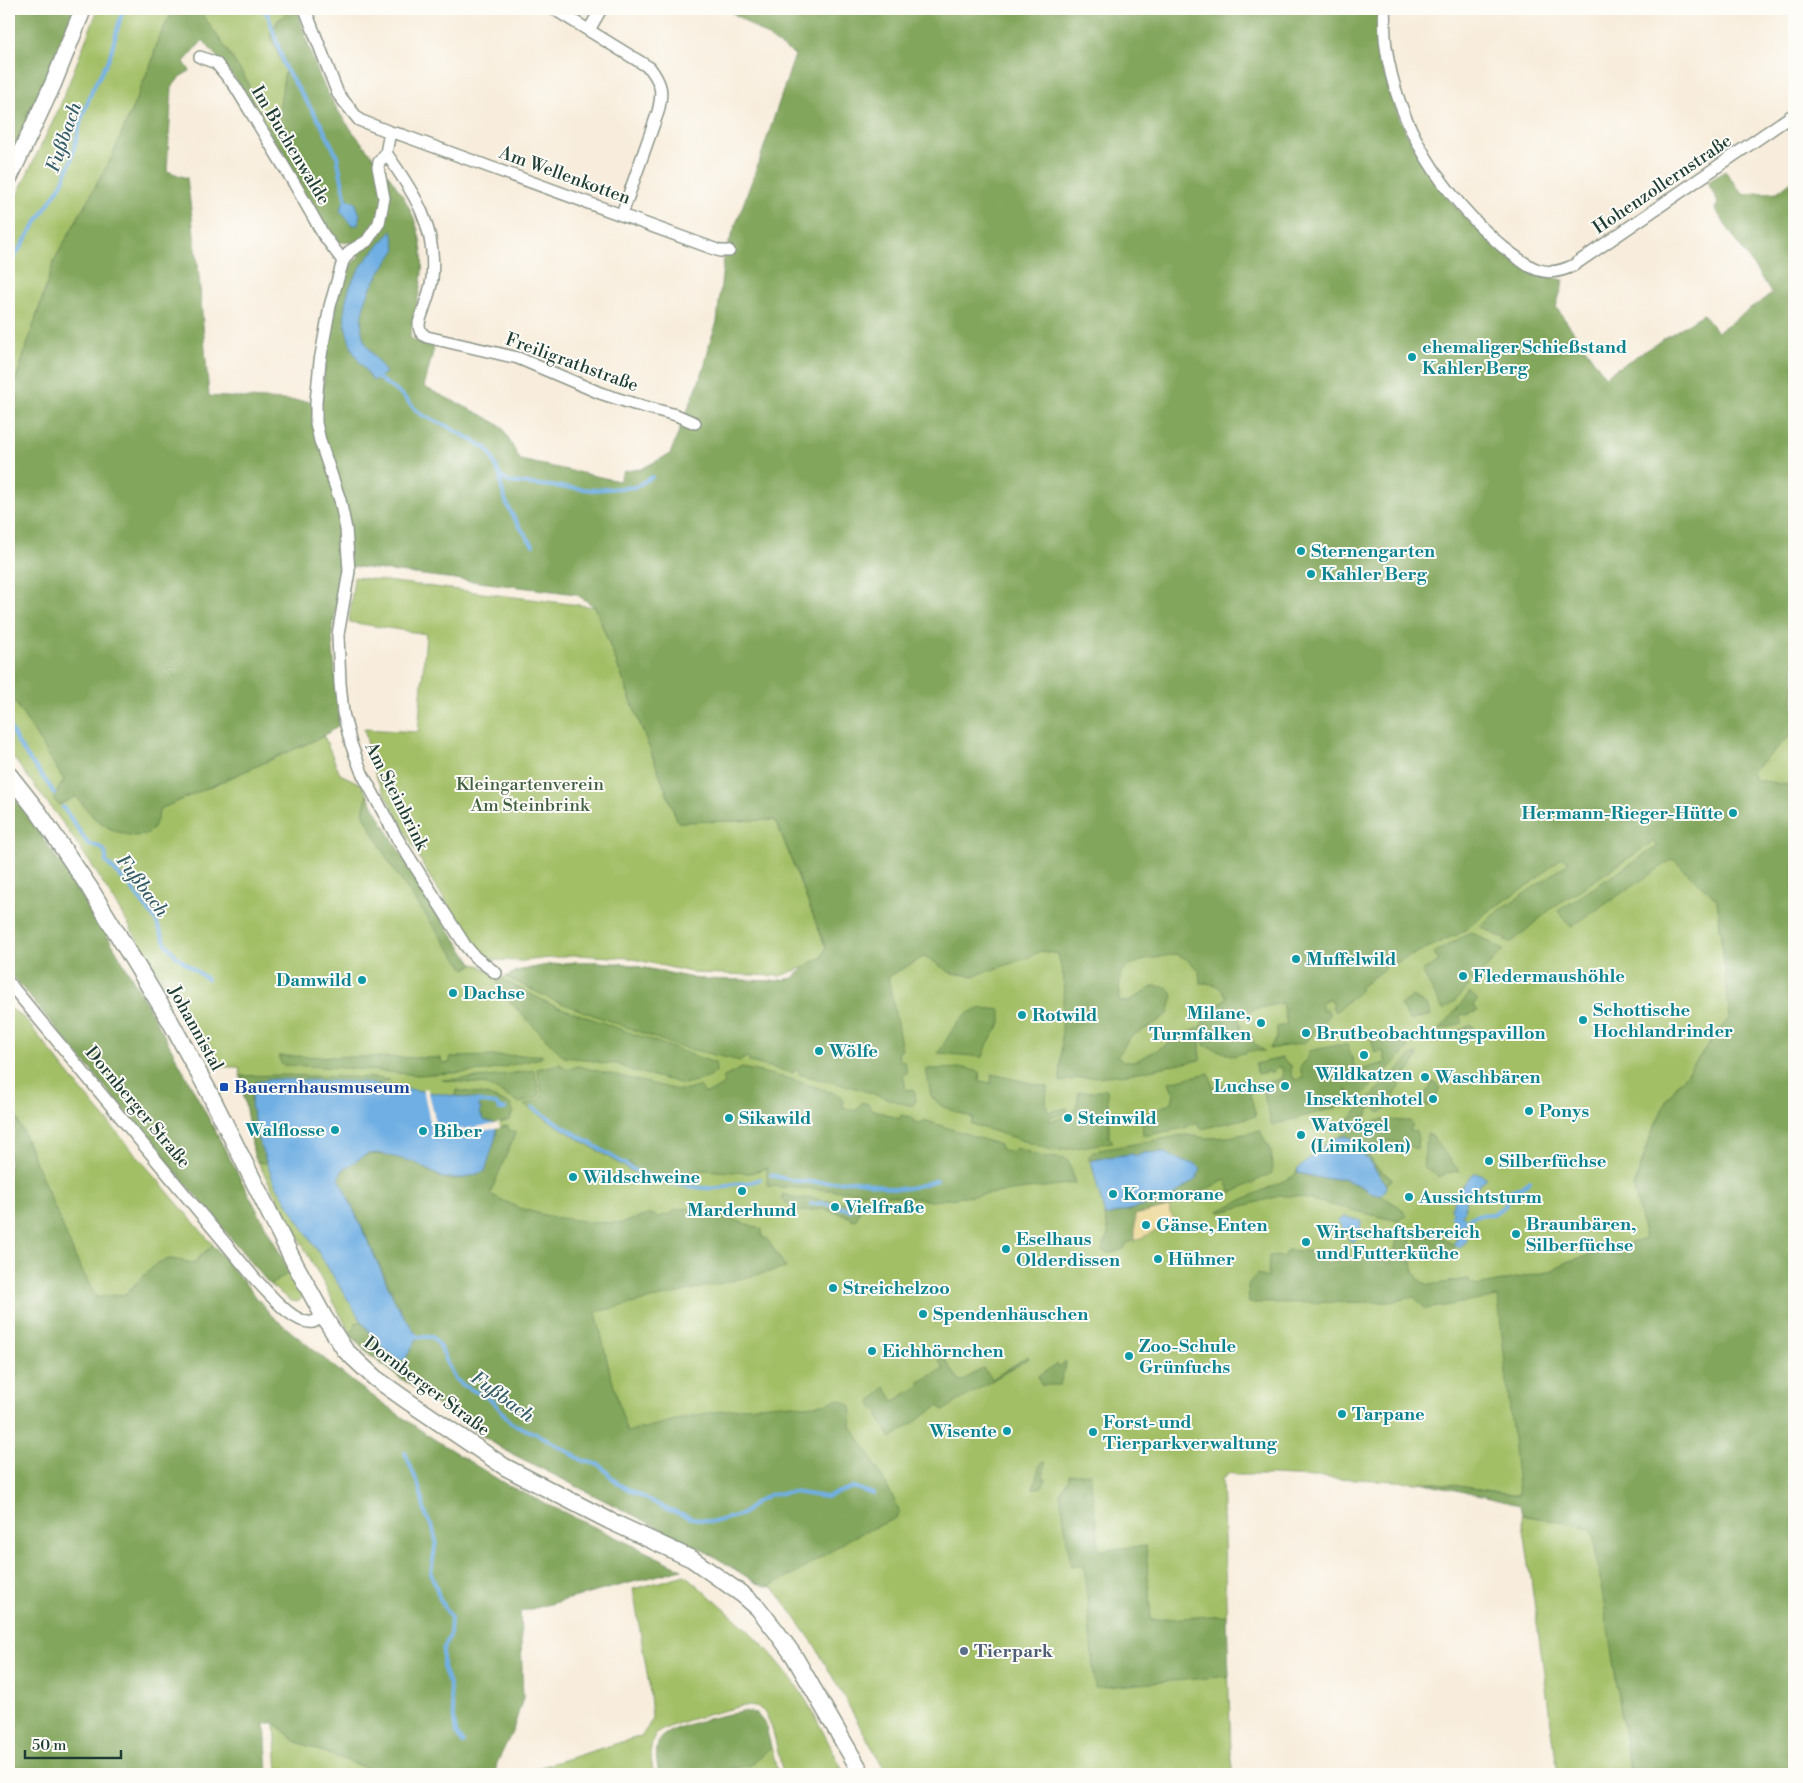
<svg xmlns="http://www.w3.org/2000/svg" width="1803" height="1783" font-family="'Libre Bodoni',serif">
<rect width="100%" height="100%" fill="#fdfcf7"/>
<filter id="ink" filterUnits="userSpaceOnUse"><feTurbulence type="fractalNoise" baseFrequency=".02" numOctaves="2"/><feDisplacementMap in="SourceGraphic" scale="10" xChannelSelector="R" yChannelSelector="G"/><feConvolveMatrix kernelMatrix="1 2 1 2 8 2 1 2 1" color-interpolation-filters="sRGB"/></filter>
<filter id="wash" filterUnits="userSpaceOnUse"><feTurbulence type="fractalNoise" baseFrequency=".0096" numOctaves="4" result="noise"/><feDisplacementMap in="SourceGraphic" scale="20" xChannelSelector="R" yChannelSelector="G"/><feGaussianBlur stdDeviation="1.12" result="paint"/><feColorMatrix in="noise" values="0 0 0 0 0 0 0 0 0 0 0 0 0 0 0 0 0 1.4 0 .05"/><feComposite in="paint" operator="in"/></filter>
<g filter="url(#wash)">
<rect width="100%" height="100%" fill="#f8eddc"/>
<path fill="#a3bf66" stroke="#617e4d" d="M98,9H174L158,39L153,59L112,157L55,259L9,401V211L57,113Z
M196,9H293L278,20L270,34L285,70L279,111L267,130L201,13Z
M354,577L595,607L678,822L774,820L779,828L826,948L822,957L813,964L780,976L695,973L629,958L578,955L522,961L494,960L484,955L454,915L428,874L376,777L364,729L418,732L426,634L349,622Z
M9,692L64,780L53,798L59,805L76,796L94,818L114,831L153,828L160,809L324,736L340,774L361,784L404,860L443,923L473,964L479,965L498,977H506L517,971L548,965L576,962H596L626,964L697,979L775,981L1562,857L1649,838L1689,872L1717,900L1730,1017L1667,1099L1651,1135L1634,1187L1645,1239L1566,1262L1553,1271L1497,1282L1520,1495L1436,1483L1273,1475H1236L1230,1473L1222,1479L1231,1753L1234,1774H887L814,1644L774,1588L757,1583L714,1556L503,1449L452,1416L369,1355L353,1338L254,1155L239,1067H216L93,867L62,822L9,752Z
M1794,732V786L1756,780L1752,776V771Z
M9,1007L25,1019L82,1091L213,1245L193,1263L170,1259L157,1263L125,1294L96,1298L76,1259L9,1099Z
M290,1272L302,1295V1298L298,1302L291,1301L270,1285Z
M1522,1515L1593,1528L1631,1774H1558Z
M685,1575C726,1611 766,1641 798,1688C815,1713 830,1747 845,1774H783C779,1760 773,1719 762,1710C756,1706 748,1706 742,1706C725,1711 664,1723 655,1736C648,1748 651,1761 654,1774H518L641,1736L648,1727L652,1717L649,1685L633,1589Z
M275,1723L295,1741L361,1766L376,1774H278Z
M771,1747L778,1774H706L751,1765Z"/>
<path fill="#82a65b" stroke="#507248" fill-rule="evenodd" d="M9,9H73L36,103L9,162Z
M174,9H196L201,13L221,41L248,82L252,105L239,84L203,40L184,62L190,71L181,76L172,87L167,171L187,178L198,265L209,396L322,402L325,367L337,297L344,272L359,256L351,242C339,244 336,241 328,233L267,130L279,111L285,70L270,34C276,24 284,10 297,9C307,41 316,75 334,104C364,156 416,188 422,252C425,281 414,310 410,338L434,348L424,387L482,415L502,427L520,460L619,481L624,471L641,469L670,454L704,369L710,342L717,322L724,256L760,159L795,55L727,9H1379C1379,28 1378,47 1382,66C1400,140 1446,212 1510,255C1518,261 1528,271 1538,274C1546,277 1556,278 1564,280L1556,307L1605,376L1703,314L1717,332L1772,294L1715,209L1718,203L1708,182L1725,171L1743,194L1777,192L1794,179V732L1752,771L1753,776L1756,780L1794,786V1774H1631L1592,1528L1522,1515L1520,1505L1421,1482L1436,1483L1519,1495L1498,1297L1425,1309L1415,1297L1388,1302L1249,1303L1248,1284L1257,1274L1268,1278L1269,1256L1283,1257L1287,1250L1325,1252V1265L1357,1255L1391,1263L1399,1233L1406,1227L1410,1230L1412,1262L1414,1272L1420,1281L1429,1285L1469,1279V1281L1477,1286L1553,1271L1566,1262L1645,1239L1634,1188L1651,1135L1667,1099L1730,1017L1717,900L1673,859L1571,927L1558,911L1658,846L1653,842L1552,908L1511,943L1480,926C1507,902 1541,885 1569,862L1562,857L1533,882L1487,912L1473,924L1456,936L1455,935L1393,964L1390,958L1382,962L1385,968L1359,988L1361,990L1335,1012L1332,1007L1334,1005L1330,998L1320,1003L1324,1011L1327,1009L1330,1014L1314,1031L1311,1037L1306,1031L1304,1033L1309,1038L1304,1043L1269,1049L1277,1038V1027L1287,1024L1282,1003L1238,1013L1242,1034L1250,1032L1253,1042L1264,1051H1249L1234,1056L1204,1045L1203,1037H1200V1060L1128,1074L1079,1078L1060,1082L1064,978L1058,954L1041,951L1024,959L974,976L951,973L925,956L888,977L902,1050L898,1053L900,1060L905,1062L907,1073L903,1074L906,1090L914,1089L916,1101L913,1105H908L855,1088L799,1074L800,1071L795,1070L793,1071L794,1073L749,1062V1059L747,1057L740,1061L674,1045L553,1000L506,977L517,971L548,965L576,962H596L626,964L697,979L775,981L794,978L804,967L822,957L826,948L779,828L774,820L678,822L595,607L576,594L342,565L332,634L339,725L324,736L160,809C158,815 157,823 153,828C140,846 107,829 94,817C87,811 82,803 76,796L59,805L53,798L64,780L9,692V401L55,259L112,157L153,59L158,39ZM1176,954L1185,958L1199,970L1200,983C1214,983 1219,985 1227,997C1218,1006 1205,1015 1200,1027L1136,1061H1123L1117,1057L1131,1036L1151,1026L1168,1014L1173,995L1167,987L1154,986L1128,1002L1119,1001C1119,997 1120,975 1121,973C1126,961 1162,957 1176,954Z
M367,794C399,853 433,909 473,964L465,969L441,937L391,866L363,813Z
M13,795C46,843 80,890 110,940C174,1048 230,1161 290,1272L270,1285L9,972V797Z
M1471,932L1504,950L1472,982L1466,978L1464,979L1469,986L1455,1001L1443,1010L1422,971L1439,961L1434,953Z
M497,979H501L550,1004L715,1063L716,1072L708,1078L684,1084L630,1070L618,1064L601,1063L585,1059L564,1057L507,999L498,985Z
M1470,993L1478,1000L1473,1005L1478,1011L1467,1015L1462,1014L1460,1017L1462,1023L1439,1031Z
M1412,996L1427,1006L1431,1015L1410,1021L1400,1005Z
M982,1008L1001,1010V1023L988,1043L983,1057L938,1053C947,1041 954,1022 967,1014C971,1011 977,1010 982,1008Z
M1472,1025L1475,1030L1472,1029L1463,1042L1452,1035V1033Z
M1370,1035L1397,1037L1408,1047V1049L1355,1102L1346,1089L1353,1103L1272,1125L1261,1084L1281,1079L1283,1072L1281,1067H1278L1271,1074L1270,1071L1258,1074L1255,1064L1282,1058L1288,1064L1291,1065V1073L1295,1080L1303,1078L1300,1068L1306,1060L1309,1051L1338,1045H1348L1356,1071L1386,1063L1383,1051L1375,1053Z
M1417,1054L1418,1059L1417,1058L1387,1107L1382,1112H1379L1375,1107L1369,1109L1368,1115L1347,1121L1411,1056Z
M543,1055L541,1058L486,1071L418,1075L348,1068L282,1065L278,1056L441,1058L442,1063H450V1057Z
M560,1064C565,1068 571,1070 577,1066L678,1090H688L700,1086L704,1093L711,1092L724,1084L722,1078L742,1068L787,1078L840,1095L843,1101V1107L856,1111L862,1102L868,1104L871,1109L900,1119L901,1115L912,1117L914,1122L922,1123L924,1120L1000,1145L1001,1149L1012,1152L1016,1148L1040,1156L1066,1159L1069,1162L1075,1183L932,1201L873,1193L767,1186V1168L750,1173L702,1170L688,1172L686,1182L662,1177L655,1180L630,1171L634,1166L629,1162L628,1163L632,1166L629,1170L524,1105L538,1100L543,1096L537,1069Z
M965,1068L980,1072L979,1081L991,1083L992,1074L1047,1087L1046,1104L1048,1112L1067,1108L1068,1110V1113L1050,1117L1049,1121L1071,1116L1077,1105L1079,1092L1101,1091L1107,1089L1109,1117V1137L1113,1142L1055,1151L971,1124L973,1118L941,1106L931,1096L926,1069Z
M534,1070L540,1095L536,1098L520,1103L487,1085L442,1080L490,1077Z
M1209,1073L1213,1087L1246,1080L1256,1116L1201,1129L1198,1122L1184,1128L1143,1136L1142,1117L1172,1102L1174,1094L1169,1082Z
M281,1075L376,1078L390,1080L378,1084L274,1079L256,1082L251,1100L259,1142L262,1147L266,1163L257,1162L254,1155L240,1076Z
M1433,1082L1441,1088L1431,1105L1418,1107Z
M457,1090L487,1095L511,1105L513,1111L510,1120L496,1124L483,1120L478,1106L480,1100L456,1097Z
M9,1099L76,1259L96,1297L126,1294L157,1263L170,1259L193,1263L213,1245L272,1316L353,1382L426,1434L507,1485L682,1569L520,1612L523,1698L513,1730L497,1763L495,1774H376L361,1766L295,1741L275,1723H265L268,1774H9Z
M1382,1120L1410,1121L1413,1126L1410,1128L1412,1133L1416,1131L1418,1139L1417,1149C1401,1144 1378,1131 1368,1155L1374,1165L1392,1179L1391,1181L1386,1184L1353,1140L1347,1136L1339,1137L1353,1126Z
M508,1126L509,1130L516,1132L490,1194L519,1208L552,1217L591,1222L622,1223L650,1214L658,1217L670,1214L676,1209L697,1208L762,1229V1237L767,1239L786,1268L596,1312L608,1365L627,1432L697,1415L746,1407L781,1404L804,1406L824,1404L839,1399L850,1405L852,1412L851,1426L868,1452L898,1507L899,1512L896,1518L851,1538L798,1572L767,1587L757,1583L707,1552L503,1449L452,1416L361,1347L350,1333L354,1329L356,1322H362L381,1347L404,1317L339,1178C350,1148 388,1152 413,1161C423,1165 432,1175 443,1178C454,1181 467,1178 477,1174L496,1136L497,1128Z
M1260,1131L1271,1152L1272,1173L1232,1193L1225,1180L1169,1207L1135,1215V1241H1132L1125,1245V1248C1117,1252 1111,1255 1103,1251V1244L1109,1235L1105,1216L1131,1210L1184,1187L1196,1179V1164L1184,1162L1163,1152L1144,1153L1137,1156L1132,1154L1108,1157L1089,1161V1156L1094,1151L1186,1135L1206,1138L1228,1137Z
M1427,1134L1431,1135L1459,1171L1445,1173V1175L1440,1177L1423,1167Z
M1298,1169L1299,1173L1325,1179L1342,1178L1364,1188L1373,1194L1380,1195L1400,1207L1407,1216L1398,1220L1389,1219L1295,1196H1279L1222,1212L1218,1211L1294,1176Z
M783,1194L798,1199L811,1197L819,1200L838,1201L856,1205L860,1209L857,1218L854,1220L843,1214L823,1209L793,1212L788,1204L781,1199Z
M1416,1228L1429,1231L1437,1237H1442L1455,1246L1451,1252L1417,1258Z
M936,1355H942L960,1382L983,1368L992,1379L1028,1356L1029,1358L944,1410L938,1406L891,1438L878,1416L879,1413L871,1406L872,1401L885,1387L894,1401L921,1385L919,1382L944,1369Z
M1066,1361L1060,1385H1041L1038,1376L1057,1364L1059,1367Z
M1041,1462H1045L1043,1479H1046C1044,1487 1041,1488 1033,1488Z
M1090,1473L1099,1550L1146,1546L1151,1620L1227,1615L1229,1676L1095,1688L1084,1566H1071L1060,1494L1068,1480L1069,1475Z
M742,1711L756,1713L765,1724L771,1747L751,1765L706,1774H659C657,1763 654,1750 660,1739C668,1726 726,1715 742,1711Z"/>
<path fill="#eeda9e" stroke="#868c69" d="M1169,1207L1170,1213L1176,1221L1135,1241V1215Z"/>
<path fill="#70afe3" stroke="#48768c" d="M348,197V200L355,202L360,215L358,225H352L340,211L345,198Z
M392,231L396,249C378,275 355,304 363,337C365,345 381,365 386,373L373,381C366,370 356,359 352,348C331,297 358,266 392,231Z
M274,1079L363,1082L480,1100L478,1106L481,1108L480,1112L483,1120L496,1124V1136L485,1171L465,1178H443L414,1162L378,1153L367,1154L342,1170L339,1178L396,1304L418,1337L404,1361L398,1359L381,1347L362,1322L273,1180L259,1142L251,1105L254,1086L256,1082Z
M1347,1136L1353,1140L1386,1184L1385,1191L1380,1195L1373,1194L1364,1188L1342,1178L1325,1179L1298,1173V1169L1333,1138Z
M1163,1152L1184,1162L1196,1164L1201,1169L1196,1179L1167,1200L1105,1216L1091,1161L1108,1157L1132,1154L1137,1156L1144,1153Z
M1474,1173L1481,1174L1487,1178C1474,1189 1466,1195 1464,1212L1462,1215L1466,1219L1465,1224L1463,1226L1465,1230H1466L1467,1241L1459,1248L1453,1244L1457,1239L1451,1208L1462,1186Z
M1345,1217L1361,1221L1360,1231L1355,1232L1354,1234L1357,1238L1353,1242L1348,1239L1351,1232L1345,1231L1338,1221Z"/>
<path fill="#f8eddc" d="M423,1088L428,1089L437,1127L463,1129L499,1123L500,1128L464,1134L431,1132V1127Z"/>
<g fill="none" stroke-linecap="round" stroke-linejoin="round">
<path stroke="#70afe3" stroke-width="4" d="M262,9L268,15L285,68L321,124L337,156L346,201
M9,265L62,183L71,161L81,120L93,88L109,59L123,9
M376,374L378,378L402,395L420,414L447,426L486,448L491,455L500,476L508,482L593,490L635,487L652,477
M500,476C502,504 517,524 533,545
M9,724C18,750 40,770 54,793
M63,807L89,845C101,846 107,848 106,862L129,885L155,919L165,942L176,956L207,979
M475,1101L496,1104L500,1109H505
M533,1108L634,1170C656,1180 694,1190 718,1188C723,1188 728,1185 733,1184C744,1183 750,1184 760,1179
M771,1175C780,1177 788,1180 797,1181C817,1183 835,1182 854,1181C869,1181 882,1187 896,1189C909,1190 925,1184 937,1180
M811,1204L823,1203L851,1210
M1452,1216L1461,1222L1477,1215L1493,1214L1506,1205L1507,1192C1516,1186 1521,1192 1529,1181
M415,1335L418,1337H432L440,1346L454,1378L463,1385L493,1401L511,1423L543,1437L582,1460L600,1465L618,1484L665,1508L692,1518L714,1522L743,1514L756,1502L771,1494L793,1492L826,1497L853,1487L873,1494
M405,1453L420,1489L425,1513L433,1529L436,1541L431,1573L440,1599L451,1618L450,1634L443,1651V1667L449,1684L456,1733L463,1743"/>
</g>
</g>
<g filter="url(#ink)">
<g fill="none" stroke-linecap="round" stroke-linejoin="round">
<defs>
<path id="street" d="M305,9L338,94L359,120L390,132L386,153C415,194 437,227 432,279C430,294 423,309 419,323C419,330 420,333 427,337L518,358L600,393L634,404L676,415L695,423
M554,9L650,68C662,84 663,92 658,112L622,214
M1384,9C1385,21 1384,34 1386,47C1397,126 1443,196 1503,247C1527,266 1544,281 1574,265L1794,114
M589,30L601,9
M200,57L216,63L235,86L294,183L323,234L343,261
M390,132L402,135L720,251H729
M386,153L379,162L378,167L384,198L379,223L367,241L350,251L343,261L330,306L320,361L316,402V423L320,441L340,500L346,529L349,571L338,635L340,683L343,713L351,744L362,773L397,838L465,945L475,957L496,973
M9,983L256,1280C268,1292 294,1325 313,1322C316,1321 320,1318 324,1317"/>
<path id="secondary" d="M9,178L53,84L83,9
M9,775L39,813L89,887L169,1019L209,1092L295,1264L324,1317L345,1350L375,1378L409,1402L505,1467L610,1521L692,1559L743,1595L758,1608L776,1631L794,1656L862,1774"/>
</defs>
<use href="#street" stroke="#8c9588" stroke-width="14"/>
<use href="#secondary" stroke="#8c9588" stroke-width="19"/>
<use href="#street" stroke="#fff" stroke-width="11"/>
<use href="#secondary" stroke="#fff" stroke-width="16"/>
</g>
</g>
<g fill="#0f9aa8" stroke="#fdfcf7" stroke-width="2">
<circle cx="1412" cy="357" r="5"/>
<circle cx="1301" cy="551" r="5"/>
<circle cx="1311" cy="574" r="5"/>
<circle cx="1733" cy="813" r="5"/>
<circle cx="1296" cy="959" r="5"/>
<circle cx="1463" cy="976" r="5"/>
<circle cx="362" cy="980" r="5"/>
<circle cx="453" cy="993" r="5"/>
<circle cx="1022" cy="1015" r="5"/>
<circle cx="1583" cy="1020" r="5"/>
<circle cx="1261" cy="1023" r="5"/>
<circle cx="1306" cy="1033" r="5"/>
<circle cx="819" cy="1051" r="5"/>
<circle cx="1364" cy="1055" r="5"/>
<circle cx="1425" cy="1077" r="5"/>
<circle cx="1285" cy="1086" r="5"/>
<circle cx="1433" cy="1099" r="5"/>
<circle cx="1529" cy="1111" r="5"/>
<circle cx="729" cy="1118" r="5"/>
<circle cx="1068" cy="1118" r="5"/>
<circle cx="335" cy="1130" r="5"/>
<circle cx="423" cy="1131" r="5"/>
<circle cx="1301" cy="1135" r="5"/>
<circle cx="1489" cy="1161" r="5"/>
<circle cx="573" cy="1177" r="5"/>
<circle cx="742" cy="1191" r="5"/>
<circle cx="1113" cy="1194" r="5"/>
<circle cx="1409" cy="1197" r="5"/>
<circle cx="835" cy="1207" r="5"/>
<circle cx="1146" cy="1225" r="5"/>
<circle cx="1516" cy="1234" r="5"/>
<circle cx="1306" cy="1242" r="5"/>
<circle cx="1006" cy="1249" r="5"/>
<circle cx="1158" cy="1259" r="5"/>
<circle cx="833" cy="1288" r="5"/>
<circle cx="923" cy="1314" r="5"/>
<circle cx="872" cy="1351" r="5"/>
<circle cx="1129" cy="1356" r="5"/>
<circle cx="1342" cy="1414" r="5"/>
<circle cx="1007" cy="1431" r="5"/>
<circle cx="1093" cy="1432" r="5"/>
</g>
<rect fill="#1a4fb4" stroke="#fdfcf7" stroke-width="2" x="219" y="1082" width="10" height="10" rx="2.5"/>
<circle fill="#5c6f8a" stroke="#fdfcf7" stroke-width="2" cx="964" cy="1651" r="5"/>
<g text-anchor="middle" stroke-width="4" stroke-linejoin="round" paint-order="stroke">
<g font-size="18" fill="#1f3d34" stroke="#fdfcf7">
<text transform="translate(291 145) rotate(59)" y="6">Im Buchenwalde</text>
<text transform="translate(565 175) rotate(20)" y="6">Am Wellenkotten</text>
<text transform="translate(1662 184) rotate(-34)" y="6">Hohenzollernstraße</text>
<text transform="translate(572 362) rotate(20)" y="6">Freiligrathstraße</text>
<text transform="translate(397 796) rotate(63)" y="6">Am Steinbrink</text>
<text transform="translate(196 1028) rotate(61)" y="6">Johannistal</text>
<text transform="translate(138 1107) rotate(50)" y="6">Dornberger Straße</text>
<text transform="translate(427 1386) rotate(37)" y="6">Dornberger Straße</text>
</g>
<g font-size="18" font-weight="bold" fill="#0d838f" stroke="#fdfcf7" text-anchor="start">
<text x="1422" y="353">ehemaliger Schießstand<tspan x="1422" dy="21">Kahler Berg</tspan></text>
<text x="1311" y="557">Sternengarten</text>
<text x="1321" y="580">Kahler Berg</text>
<text x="1723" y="819" text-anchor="end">Hermann-Rieger-Hütte</text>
<text x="1306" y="965">Muffelwild</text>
<text x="1473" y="982">Fledermaushöhle</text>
<text x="352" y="986" text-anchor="end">Damwild</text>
<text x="463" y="999">Dachse</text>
<text x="1593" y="1016">Schottische<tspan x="1593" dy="21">Hochlandrinder</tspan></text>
<text x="1251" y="1019" text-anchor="end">Milane,<tspan x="1251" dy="21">Turmfalken</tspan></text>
<text x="1032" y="1021">Rotwild</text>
<text x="1316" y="1039">Brutbeobachtungspavillon</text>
<text x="829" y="1057">Wölfe</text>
<text x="1364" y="1080" text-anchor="middle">Wildkatzen</text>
<text x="1435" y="1083">Waschbären</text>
<text x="1275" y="1092" text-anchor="end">Luchse</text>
<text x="1423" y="1105" text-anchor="end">Insektenhotel</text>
<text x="1539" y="1117">Ponys</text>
<text x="739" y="1124">Sikawild</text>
<text x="1078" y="1124">Steinwild</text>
<text x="1311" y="1131">Watvögel<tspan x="1311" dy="21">(Limikolen)</tspan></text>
<text x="325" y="1136" text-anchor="end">Walflosse</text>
<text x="433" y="1137">Biber</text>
<text x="1499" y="1167">Silberfüchse</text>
<text x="583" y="1183">Wildschweine</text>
<text x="1123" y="1200">Kormorane</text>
<text x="1419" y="1203">Aussichtsturm</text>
<text x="845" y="1213">Vielfraße</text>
<text x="742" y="1216" text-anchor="middle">Marderhund</text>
<text x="1526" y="1230">Braunbären,<tspan x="1526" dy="21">Silberfüchse</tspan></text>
<text x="1156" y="1231">Gänse, Enten</text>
<text x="1316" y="1238">Wirtschaftsbereich<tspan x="1316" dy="21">und Futterküche</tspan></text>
<text x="1016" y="1245">Eselhaus<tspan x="1016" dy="21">Olderdissen</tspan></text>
<text x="1168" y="1265">Hühner</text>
<text x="843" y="1294">Streichelzoo</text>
<text x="933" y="1320">Spendenhäuschen</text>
<text x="1139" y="1352">Zoo-Schule<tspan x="1139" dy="21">Grünfuchs</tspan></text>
<text x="882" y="1357">Eichhörnchen</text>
<text x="1352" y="1420">Tarpane</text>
<text x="1103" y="1428">Forst- und<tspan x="1103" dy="21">Tierparkverwaltung</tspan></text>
<text x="997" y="1437" text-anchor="end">Wisente</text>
</g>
<g font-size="18" fill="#405e40" stroke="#fdfcf7">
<text x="530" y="790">Kleingartenverein<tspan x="530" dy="21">Am Steinbrink</tspan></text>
</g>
<g font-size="18" font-weight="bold" fill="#164399" stroke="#fdfcf7" text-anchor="start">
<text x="234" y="1093">Bauernhausmuseum</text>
</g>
<g font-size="18" font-weight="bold" fill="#4e5e75" stroke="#fdfcf7" text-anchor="start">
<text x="974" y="1657">Tierpark</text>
</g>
<g font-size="19" font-style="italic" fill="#375f69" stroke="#fdfcf7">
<text transform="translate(63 137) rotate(-71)" y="7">Fußbach</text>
<text transform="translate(143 885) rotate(53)" y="7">Fußbach</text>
<text transform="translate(503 1396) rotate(36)" y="7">Fußbach</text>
</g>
</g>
<rect width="1803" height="1783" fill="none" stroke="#fdfcf7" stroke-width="30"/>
<path d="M25 1750v8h96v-8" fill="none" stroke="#1f3d34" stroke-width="2.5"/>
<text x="32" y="1750" font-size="15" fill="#1f3d34" stroke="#fdfcf7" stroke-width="4" paint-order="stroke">50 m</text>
</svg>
